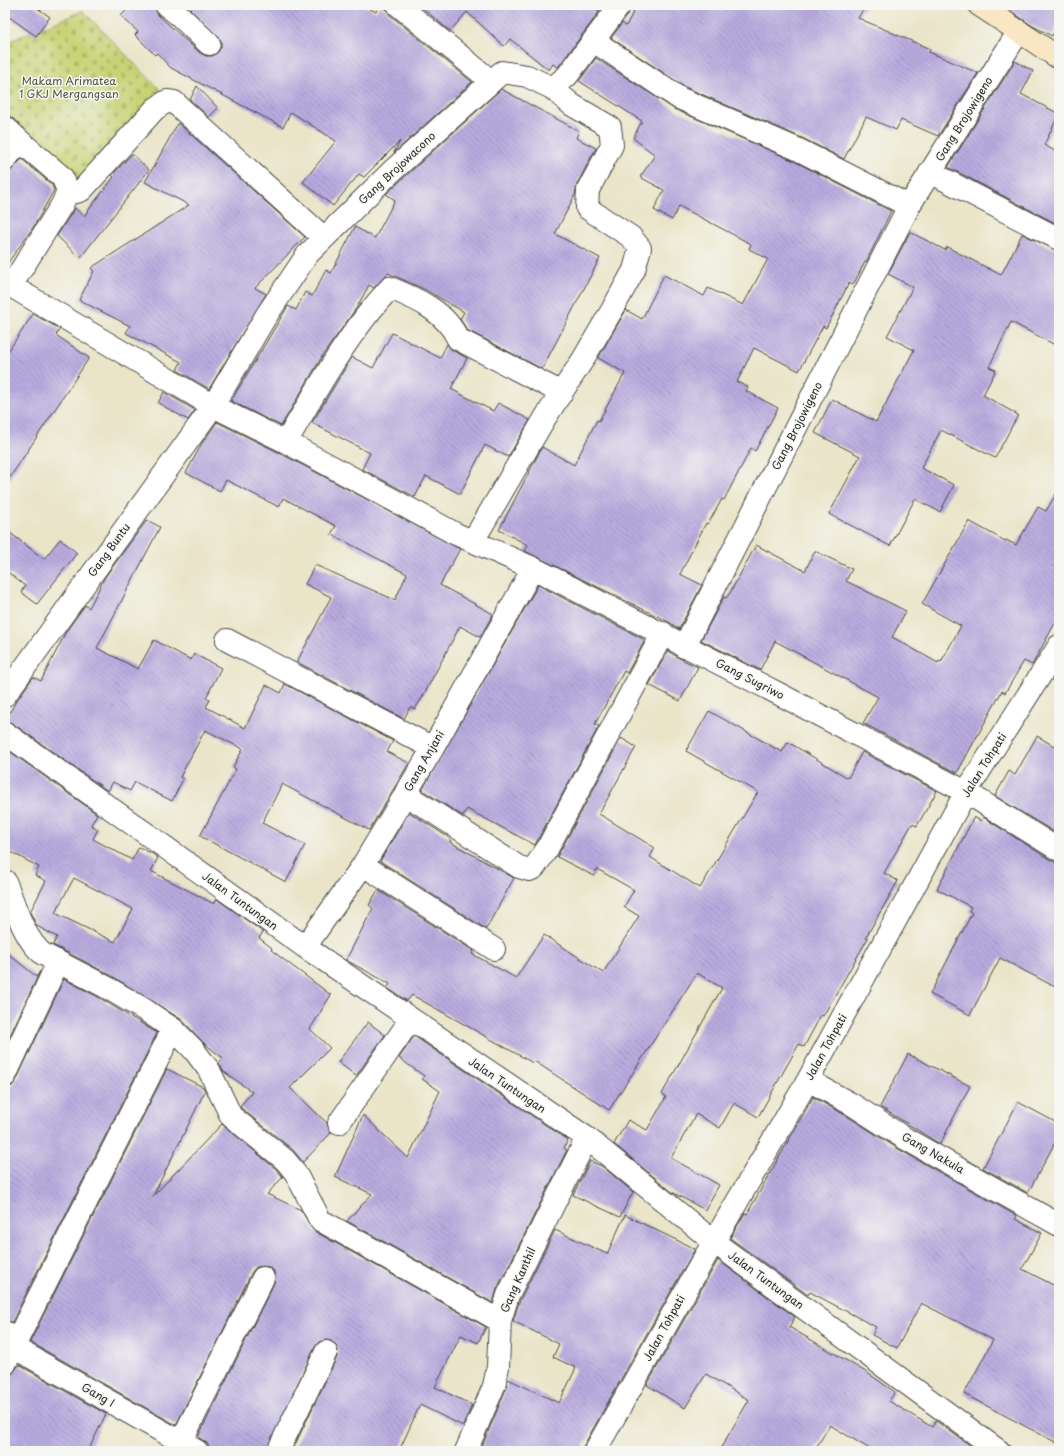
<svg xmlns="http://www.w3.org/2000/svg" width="1064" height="1456" font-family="'Playpen Sans',sans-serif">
<defs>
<pattern id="cemetery-stones" width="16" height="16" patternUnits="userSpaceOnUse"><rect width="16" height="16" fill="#c7d374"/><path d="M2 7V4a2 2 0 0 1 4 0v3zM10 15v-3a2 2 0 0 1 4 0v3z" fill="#abb565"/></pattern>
<pattern id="building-back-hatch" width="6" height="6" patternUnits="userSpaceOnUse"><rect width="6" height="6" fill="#b8aadf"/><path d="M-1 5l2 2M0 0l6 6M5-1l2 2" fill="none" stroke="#968bb5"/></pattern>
</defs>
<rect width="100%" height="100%" fill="#f6f6f2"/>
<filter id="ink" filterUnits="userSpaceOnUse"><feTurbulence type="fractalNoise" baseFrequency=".025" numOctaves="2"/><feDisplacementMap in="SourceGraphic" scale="8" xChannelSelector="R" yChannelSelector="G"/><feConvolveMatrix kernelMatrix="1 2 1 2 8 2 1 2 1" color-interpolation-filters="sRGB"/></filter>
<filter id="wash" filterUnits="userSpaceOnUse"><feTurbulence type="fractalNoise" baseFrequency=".012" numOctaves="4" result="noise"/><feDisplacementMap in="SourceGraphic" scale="16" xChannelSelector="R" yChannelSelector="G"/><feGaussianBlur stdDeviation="0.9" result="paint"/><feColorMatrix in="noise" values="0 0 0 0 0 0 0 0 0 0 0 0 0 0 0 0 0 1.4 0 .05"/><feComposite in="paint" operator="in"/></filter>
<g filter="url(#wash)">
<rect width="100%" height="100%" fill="#eae5c9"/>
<path fill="url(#cemetery-stones)" stroke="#797f50" d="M83,11L164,94L81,183L5,115V43Z"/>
<g id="blocks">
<path fill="url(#building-back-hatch)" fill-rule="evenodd" d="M5,5H33L50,17L36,36L5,14Z
M131,5H154L158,15L200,53L206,56H213L218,52L221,47V40L186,5H363L376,12L379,6L387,10L390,15L472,82L394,153L400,141L364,177L359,174L333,206L303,182L336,141L291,112L283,127L171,68L157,53L155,55L135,35L138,32L121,16Z
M419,5H588L600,11L558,67L553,64L549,70L510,39L504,46L467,12L450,31Z
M637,5H866L858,18L930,49L929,52L978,73L938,136L901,120L896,130L866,117L844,159L802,138L685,87L611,38L622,23L626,26Z
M1002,5H1059V23L1052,36L1031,25Z
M596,58L674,109L792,160L891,211L866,262H865L853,285L849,283L826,328L823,326L799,371L754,348L737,382L748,387L746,391L778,408L755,451L751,448L724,500L722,499L708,524L706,523L680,574L702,585L679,629L669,622L525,551L528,545L499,530L542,447L574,465L597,420L599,421L625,373L598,358L626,310L642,319L664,275L704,296L708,288L743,305L768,259L749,249L751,244L679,206L672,220L654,210L664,190L640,177L655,155L633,138L642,121L579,81Z
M1015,61L1033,71L1021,94L1059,114L1044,145L1059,153V225L948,167Z
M197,86L218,108L209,117L190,100Z
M501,89L579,131L576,138L596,148L577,184L575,195L555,234L600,258L542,369L467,330L460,319L464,312L426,290L388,273L374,288L369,285L357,307L323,355L281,426L231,401L288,306L296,310L305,292L312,296L326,270L331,273L355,227L375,238L395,200L386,194Z
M178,123L305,237L255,288L266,294L209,389L177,370L181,362L126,333L130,326L79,300L94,271L91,268L189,205L145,182Z
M132,154L149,170L80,258L57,236L75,208L84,216L114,177L112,175Z
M22,159L52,185L54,190L34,226L5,267V184L11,170Z
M910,232L945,250L947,247L1001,275L1022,234L1059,251V347L1011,322L989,367L996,370L983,395L1018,415L995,458L941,430L921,468L954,485L940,512L915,499L890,546L829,514L860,456L815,433L832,399L876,422L914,350L887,336L913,287L888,274Z
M33,314L60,329L56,335L89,358L5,485V356Z
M392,333L440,358L447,344L452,350L467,358L451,389L493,411L498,403L530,420L508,457L485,445L460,494L426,476L415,497L362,469L370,453L312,423L352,357L373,368Z
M164,392L195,410L188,420L158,403Z
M217,422L280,453L460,549L440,585L493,614L480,637L460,626L422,698L415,709L410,707L404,719L297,662L331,597L305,584L315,565L395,600L407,574L331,534L336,526L283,498L279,507L226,480L220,491L186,473L202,443Z
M1059,489V616L1032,665L1024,661L1005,693L1002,691L957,773L863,723L878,697L775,641L760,670L701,640L724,597L726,598L730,593L756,545L805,571L815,551L852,569L846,581L906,611L892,637L938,663L939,661L941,662L961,626L922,604L969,521L1005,541L1006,540L1016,545L1038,507L1046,511Z
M147,520L160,527L97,648L138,669L154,640L191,660L194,654L221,668L206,698L210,700L206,707L245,728L266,685L281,693L285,684L393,741L387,752L409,763L369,830L282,784L262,823L305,845L286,882L200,836L236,769L233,767L243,749L205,730L180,777L183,779L172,801L135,782L130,791L113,782L108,791L12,723L5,721L15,703L33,677L41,681L67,630L85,605L89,608L105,577Z
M5,529L44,559L60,539L77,553L37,604L21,592L25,586L5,570Z
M538,585L645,640L627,673L624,671L595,724L599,726L535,845L467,809L463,816L422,790Z
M668,651L679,658L698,667L680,701L649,685Z
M709,711L782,752L788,742L848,778L862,752L937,791L917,826L912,824L884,873L898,881L866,937L868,938L823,1016L821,1015L804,1047L799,1044L758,1117L734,1103L720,1128L696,1114L671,1158L719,1185L705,1210L672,1192L614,1144L628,1120L647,1130L666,1097L662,1094L722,988L697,973L609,1110L534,1061L533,1063L412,995L407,1001L387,988L390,984L346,960L373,908L369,905L378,890L474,951L472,954L516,978L544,935L603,973L639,916L624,907L634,890L597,869L594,876L557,857L621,738L636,747L599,814L655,848L650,857L700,888L758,792L686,751Z
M1037,736L1059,749V835L995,796L1009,771L1015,775Z
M5,748L97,814L91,825L98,829L93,839L132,860L139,847L153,854L158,858L151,871L214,904L217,899L263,932L259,938L272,948L271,950L331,995L310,1029L330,1048L290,1088L327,1123L331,1133L303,1162L293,1150L241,1108L240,1106L252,1092L223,1071L219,1063L223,1058L205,1044L182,1020L112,976L53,945L57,937L37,926L30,912L46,881L35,875L39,867L5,849ZM74,878L133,909L115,942L55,913Z
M409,812L451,839L450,842L514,878L486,929L380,861Z
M974,817L981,821L983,817L1052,861L1059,862V989L1000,958L970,1015L930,994L972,913L969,911L971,907L937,889Z
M5,951L37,977L40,971L5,1046Z
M64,979L100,998L157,1033L12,1322L5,1321V1088L12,1086L16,1081Z
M368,1022L385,1035L356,1076L338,1062Z
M414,1036L568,1140L564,1148L567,1150L497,1289L493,1303L347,1221L372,1194L335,1177L363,1115L408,1158L440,1091L422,1079L424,1076L399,1058Z
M908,1054L970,1086L940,1144L880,1107Z
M167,1069L203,1087L205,1091L153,1196L222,1124L276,1169L283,1177L267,1194L301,1210L314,1231L486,1327L478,1343L461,1335L435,1387L472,1405L463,1426L420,1405L399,1451H292L337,1357L338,1351L336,1345L331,1341L325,1340L319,1342L315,1347L266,1451H209L208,1444L198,1437L274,1283L275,1278L274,1271L269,1267L263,1266L256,1267L252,1272L176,1425L30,1342Z
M813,1097L847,1116L900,1150L1017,1216L1015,1219L1042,1233L1022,1269L1059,1288V1444L964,1394L993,1340L921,1303L897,1348L872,1335L876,1327L810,1292L808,1295L730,1238L745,1213L747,1214Z
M1018,1102L1059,1124V1135L1028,1193L983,1168Z
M590,1161L602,1166L633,1192L620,1217L573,1195Z
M625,1215L695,1249L625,1372L584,1445L583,1451H480L505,1391L508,1379L559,1403L576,1368L553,1357L559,1344L513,1321L520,1300L555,1230L607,1254Z
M718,1260L795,1317L789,1327L866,1372L895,1392L889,1401L932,1427L936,1421L978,1451H873L830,1425L814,1451H719L749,1400L706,1374L685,1408L647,1385Z
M19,1365L106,1414L88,1451H5V1376L12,1374Z"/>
</g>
</g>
<g filter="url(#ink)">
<use href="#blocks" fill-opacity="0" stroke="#484743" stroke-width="1"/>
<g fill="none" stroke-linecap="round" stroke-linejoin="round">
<defs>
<path id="street" d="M166,5L180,16L209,44
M398,5L491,81
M594,41L679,98L797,149L909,206
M5,127L20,141L5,160
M20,141L62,177L68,190L63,203L11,286L213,406L286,442L456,534L533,568L781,695L966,792L1059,850
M930,172L1059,239
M68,190L76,192L82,190L155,109L167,101L174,102L324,238
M286,442C318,388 347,334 390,288C417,299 445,311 458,339L562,393
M473,541L545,418L582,361L612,310L634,270L640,248L631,237L587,208L588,190L612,145L610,127L572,105L552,88
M227,640L433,748
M684,647L909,206L1019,31
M5,695L213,406L266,316L307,255L391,172L502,72L527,76L552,88L567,76L620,5
M5,733L305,947L587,1138L714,1242L999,1451
M405,794L519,867L529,870L534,868L547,849L663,633
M363,865L494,949
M5,881C15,905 23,938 43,954L106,987L145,1010L173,1029L194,1050L209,1070L231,1116L285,1160L295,1172L320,1220L500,1321
M305,947L363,865L433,748L533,568
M5,1076L58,962
M808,1080L853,1105L906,1139L1059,1225
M339,1123L411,1019
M7,1333L13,1347L197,1451
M5,1364L173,1029
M181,1442L263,1278
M278,1451L326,1352
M466,1451L494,1386L498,1367L500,1321L508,1295L587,1138
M595,1451L702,1262L808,1080L966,792L1059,646"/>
<path id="secondary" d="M979,5L1059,58"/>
</defs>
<use href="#street" stroke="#484743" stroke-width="24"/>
<use href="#secondary" stroke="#484743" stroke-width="24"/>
<use href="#street" stroke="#fff" stroke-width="22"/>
<use href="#secondary" stroke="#f9e7c3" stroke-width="22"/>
</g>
</g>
<g text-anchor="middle" stroke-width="3" stroke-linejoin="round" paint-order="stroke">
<g font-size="11" fill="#52553d" stroke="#f6f6f2">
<text x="69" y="85">Makam Arimatea<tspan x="69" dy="13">1 GKJ Mergangsan</tspan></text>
</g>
<g font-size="11" fill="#2b2b2b" stroke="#f6f6f2">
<text transform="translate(964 119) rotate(-58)" y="4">Gang Brojowigeno</text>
<text transform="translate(397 168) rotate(-43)" y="4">Gang Brojowacono</text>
<text transform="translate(797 426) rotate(-63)" y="4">Gang Brojowigeno</text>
<text transform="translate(109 550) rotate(-54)" y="4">Gang Buntu</text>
<text transform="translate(750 679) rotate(27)" y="4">Gang Sugriwo</text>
<text transform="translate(424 761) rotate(-60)" y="4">Gang Anjani</text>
<text transform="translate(984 765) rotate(-58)" y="4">Jalan Tohpati</text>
<text transform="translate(240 901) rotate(36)" y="4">Jalan Tuntungan</text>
<text transform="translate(826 1047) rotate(-61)" y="4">Jalan Tohpati</text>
<text transform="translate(507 1085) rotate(34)" y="4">Jalan Tuntungan</text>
<text transform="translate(933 1153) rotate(30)" y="4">Gang Nakula</text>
<text transform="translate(518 1280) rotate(-66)" y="4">Gang Kanthil</text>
<text transform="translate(766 1280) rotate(36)" y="4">Jalan Tuntungan</text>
<text transform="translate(664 1328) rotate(-61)" y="4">Jalan Tohpati</text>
<text transform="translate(98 1395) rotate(30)" y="4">Gang I</text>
</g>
</g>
<rect width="1064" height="1456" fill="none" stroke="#f6f6f2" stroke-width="20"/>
</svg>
